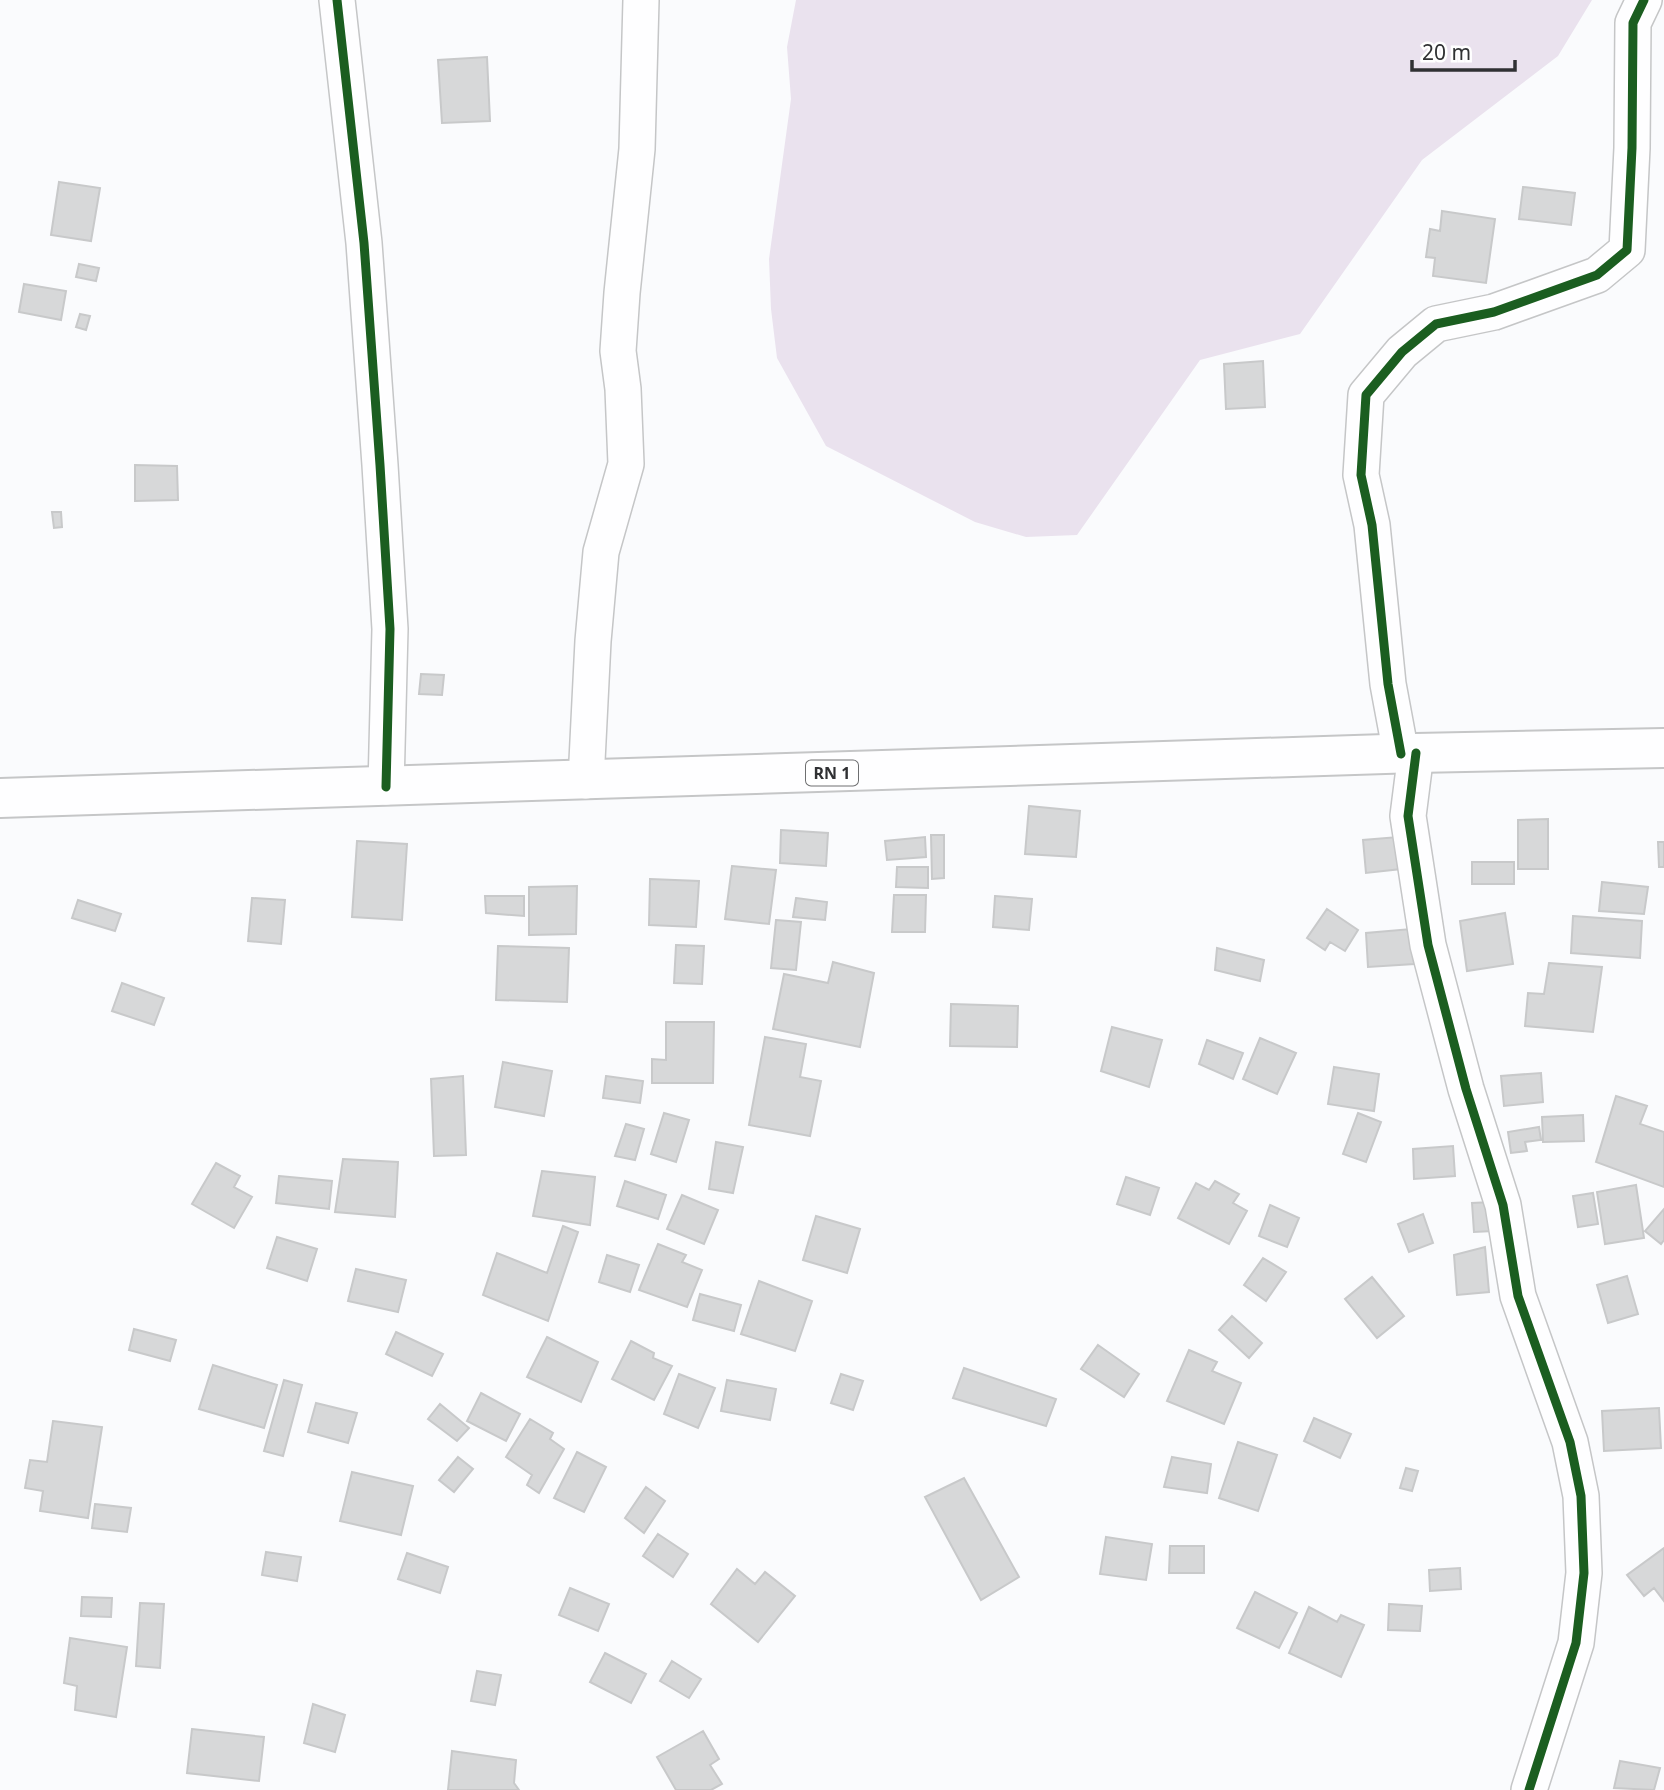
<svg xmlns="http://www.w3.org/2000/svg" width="1664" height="1790" font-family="'Noto Sans',sans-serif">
<rect width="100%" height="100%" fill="#fafbfd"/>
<path fill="#eae2ee" d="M796,0H1592L1558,56L1422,160L1300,334L1200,360L1077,535L1026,537L975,522L826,446L777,358L771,309L769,259L791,99L787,47Z"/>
<path fill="#d7d8d9" stroke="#c8c9ca" stroke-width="2" d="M487,57L490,121L442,123L438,60Z
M59,182L100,188L91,241L51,235Z
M1523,187L1575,193L1571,225L1519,219Z
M1442,211L1495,219L1486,283L1433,276L1435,258L1426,257L1430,229L1440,231Z
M79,264L99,268L96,281L76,277Z
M24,284L66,291L61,320L19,312Z
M80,314L90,316L86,330L76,327Z
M1263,361L1265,407L1226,409L1224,364Z
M135,465L177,466L178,500L135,501Z
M52,512H61L62,527L54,528Z
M421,674L444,675L442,695L419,694Z
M1029,806L1080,811L1076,857L1025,854Z
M1548,819V869H1518V820Z
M781,830L828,833L826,866L780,863Z
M931,835H944V878L932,879Z
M925,837L926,857L887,860L885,841Z
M1398,837L1401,869L1366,873L1363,840Z
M357,841L407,844L402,920L352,917Z
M1658,842H1664V867H1659Z
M1472,862H1514V884H1472Z
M732,866L776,870L769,924L725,919Z
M897,867H928V888L896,887Z
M650,879L699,881L696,927L649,925Z
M1602,882L1648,887L1644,914L1599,911Z
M577,886L576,934L529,935V887Z
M894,895H926L925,932H892Z
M485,896H524V916L486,913Z
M995,896L1032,899L1029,930L993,927Z
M252,898L285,900L281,944L248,941Z
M796,898L827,902L825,920L793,917Z
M78,900L121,914L115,931L72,918Z
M1327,909L1358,930L1345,951L1330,942L1325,950L1307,938Z
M1505,913L1513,964L1467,971L1460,921Z
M1573,916L1642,921L1640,958L1571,953Z
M776,920L801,922L796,970L771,968Z
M1411,929L1414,964L1368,967L1366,933Z
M676,945L704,946L702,984L674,983Z
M498,946L569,948L567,1002L496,1000Z
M1217,948L1264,960L1260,981L1215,970Z
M833,962L874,973L860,1047L773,1029L784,974L828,983Z
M1549,963L1602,967L1593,1032L1525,1026L1528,993L1544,994Z
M122,983L164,998L154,1025L112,1011Z
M951,1004L1018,1006L1017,1047L950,1046Z
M666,1022H714L713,1083H652V1059L666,1060Z
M1112,1027L1162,1040L1149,1087L1101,1071Z
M765,1037L806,1044L800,1077L821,1081L810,1136L749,1125Z
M1260,1038L1296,1053L1277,1094L1243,1079Z
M1207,1040L1243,1053L1233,1079L1199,1064Z
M503,1062L552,1071L544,1116L495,1107Z
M1334,1067L1379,1074L1374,1111L1328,1104Z
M1541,1073L1543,1102L1504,1106L1501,1076Z
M463,1076L466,1155L434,1156L431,1079Z
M606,1076L643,1081L640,1103L603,1098Z
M1616,1096L1647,1106L1640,1124L1664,1132V1187L1596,1162Z
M664,1113L689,1120L676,1162L651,1154Z
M1358,1113L1381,1122L1366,1162L1343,1154Z
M1583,1115L1584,1141L1543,1142L1542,1117Z
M626,1124L644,1129L635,1160L615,1156Z
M1539,1127L1541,1140L1525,1142L1527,1151L1511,1153L1508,1132Z
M716,1142L743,1147L733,1193L709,1189Z
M1453,1146L1455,1176L1414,1179L1413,1149Z
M343,1159L398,1162L395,1217L335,1212Z
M216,1163L240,1176L234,1187L252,1197L234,1228L192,1204Z
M542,1171L595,1177L590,1225L533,1216Z
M279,1176L332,1181L329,1209L276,1203Z
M1126,1177L1159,1188L1150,1215L1117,1204Z
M625,1181L666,1195L658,1219L617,1206Z
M1215,1181L1239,1194L1233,1203L1247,1211L1229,1244L1178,1218L1196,1183L1209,1190Z
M1636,1185L1644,1238L1605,1244L1597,1192Z
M1593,1193L1598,1224L1578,1227L1573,1196Z
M682,1195L718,1210L704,1244L667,1229Z
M1491,1202L1493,1231L1474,1232L1472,1203Z
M1270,1205L1299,1218L1287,1247L1259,1236Z
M1664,1209V1240L1661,1244L1645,1231Z
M1423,1214L1433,1243L1409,1252L1398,1224Z
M816,1216L860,1229L847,1273L803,1260Z
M563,1226L578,1232L548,1321L483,1295L497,1253L547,1273Z
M277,1237L317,1249L307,1281L267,1268Z
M658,1244L686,1255L682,1262L702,1270L687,1307L639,1290Z
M1485,1247L1489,1292L1457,1295L1454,1255Z
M607,1255L639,1265L630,1292L599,1282Z
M1263,1258L1286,1272L1266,1301L1244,1285Z
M356,1269L406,1280L398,1312L348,1301Z
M1627,1276L1638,1314L1608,1323L1597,1285Z
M1372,1277L1404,1316L1377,1338L1345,1299Z
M759,1281L812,1301L795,1351L741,1334Z
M700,1294L741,1305L734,1331L693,1320Z
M1232,1316L1262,1343L1249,1358L1219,1330Z
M134,1329L176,1340L170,1361L129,1350Z
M396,1332L443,1354L432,1376L386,1354Z
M547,1337L598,1362L581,1402L527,1377Z
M631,1341L654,1353L653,1358L672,1366L654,1400L612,1379Z
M1098,1345L1139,1374L1124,1397L1081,1369Z
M1189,1350L1217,1362L1212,1371L1241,1383L1224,1424L1167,1401Z
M213,1365L277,1385L264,1428L199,1409Z
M964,1368L1056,1399L1046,1426L953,1398Z
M679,1374L715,1388L698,1428L664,1414Z
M841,1374L863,1381L853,1410L831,1403Z
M284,1380L302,1385L283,1456L264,1451Z
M727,1380L776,1389L770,1420L721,1411Z
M481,1393L520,1414L506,1441L467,1421Z
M316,1403L357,1413L348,1443L308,1432Z
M440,1404L469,1428L457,1441L428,1419Z
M1659,1408L1661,1448L1604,1451L1602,1411Z
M1314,1418L1351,1434L1340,1458L1304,1441Z
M530,1419L553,1433L550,1439L564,1449L539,1493L527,1485L532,1475L506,1457Z
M53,1421L102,1427L88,1518L40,1511L43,1491L25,1488L30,1460L47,1462Z
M1238,1442L1277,1455L1258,1511L1219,1498Z
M577,1452L606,1467L584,1512L554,1498Z
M458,1457L473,1469L454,1492L439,1480Z
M1172,1457L1211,1464L1207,1493L1164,1487Z
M1406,1468L1418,1471L1412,1491L1400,1488Z
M352,1472L413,1486L401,1535L340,1521Z
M964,1478L1019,1577L981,1600L925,1497Z
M646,1487L665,1501L644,1533L625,1518Z
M95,1504L131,1508L127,1532L92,1528Z
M658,1534L688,1554L673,1577L643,1556Z
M1106,1537L1152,1544L1146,1580L1100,1574Z
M1170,1546H1204V1573H1169Z
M1664,1548V1601L1654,1588L1644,1596L1627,1575Z
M266,1552L301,1557L297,1581L262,1575Z
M407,1553L448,1567L440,1593L398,1579Z
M1460,1568L1461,1589L1430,1591L1429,1570Z
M737,1569L755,1584L765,1572L795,1596L758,1642L711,1604Z
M570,1588L609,1604L598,1631L559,1615Z
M1255,1592L1297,1613L1279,1648L1237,1628Z
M82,1597L112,1598L111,1617L81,1616Z
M140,1603L164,1604L160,1668L136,1666Z
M1389,1604L1422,1606L1420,1631L1388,1630Z
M1309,1607L1337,1622L1341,1615L1364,1625L1341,1677L1289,1653Z
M70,1638L127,1647L116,1717L75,1710L77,1686L64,1683Z
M605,1653L646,1674L631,1703L590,1682Z
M672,1661L701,1679L689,1698L660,1681Z
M477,1671L501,1675L495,1705L471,1701Z
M313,1704L345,1715L335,1752L304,1743Z
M192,1729L264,1737L259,1781L187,1773Z
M703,1731L719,1759L710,1765L722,1784L711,1790H676L657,1757Z
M452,1751L516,1760L514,1783L519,1790H448Z
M1620,1761L1660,1768L1654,1790L1614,1788Z"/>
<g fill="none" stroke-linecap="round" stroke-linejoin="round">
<defs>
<path id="minor" d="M337,0L364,243L380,465L390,629L386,787
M1416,753L1408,816L1428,945L1466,1089L1503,1205L1518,1296L1570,1442L1581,1496L1584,1573L1576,1643L1529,1790
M1401,754L1388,684L1372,525L1361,475L1366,395L1402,352L1436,324L1494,312L1597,275L1627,250L1632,148L1633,23L1644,0
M586,781L593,641L601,552L626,464L623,389L618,351L622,293L637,149L641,0"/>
<path id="primary" d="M0,798L1416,753L1664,748"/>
</defs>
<use href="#minor" stroke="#c5c6c7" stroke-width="38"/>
<use href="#primary" stroke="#c5c6c7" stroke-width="42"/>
<use href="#minor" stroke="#fefeff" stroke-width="35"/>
<use href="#primary" stroke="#fefeff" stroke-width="38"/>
<defs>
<path id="cycleway" d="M337,0L364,243L380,465L390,629L386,787
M1416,753L1408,816L1428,945L1466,1089L1503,1205L1518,1296L1570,1442L1581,1496L1584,1573L1576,1643L1529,1790
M1401,754L1388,684L1372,525L1361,475L1366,395L1402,352L1436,324L1494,312L1597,275L1627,250L1632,148L1633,23L1644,0"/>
</defs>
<use href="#cycleway" stroke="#fff" stroke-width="13"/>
<use href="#cycleway" stroke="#1b5e20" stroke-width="9"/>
</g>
<g text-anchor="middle" stroke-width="7" stroke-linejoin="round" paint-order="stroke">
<rect fill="#fff" stroke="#6e6f70" stroke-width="2" x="806" y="760.5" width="52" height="25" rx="5"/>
<g font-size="16" font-weight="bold" fill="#303133">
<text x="832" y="779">RN 1</text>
</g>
</g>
<path d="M1412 60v10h103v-10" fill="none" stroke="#303133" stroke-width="3.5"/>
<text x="1422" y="60" font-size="21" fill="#303133" stroke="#ffffff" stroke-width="5" paint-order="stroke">20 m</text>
</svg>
